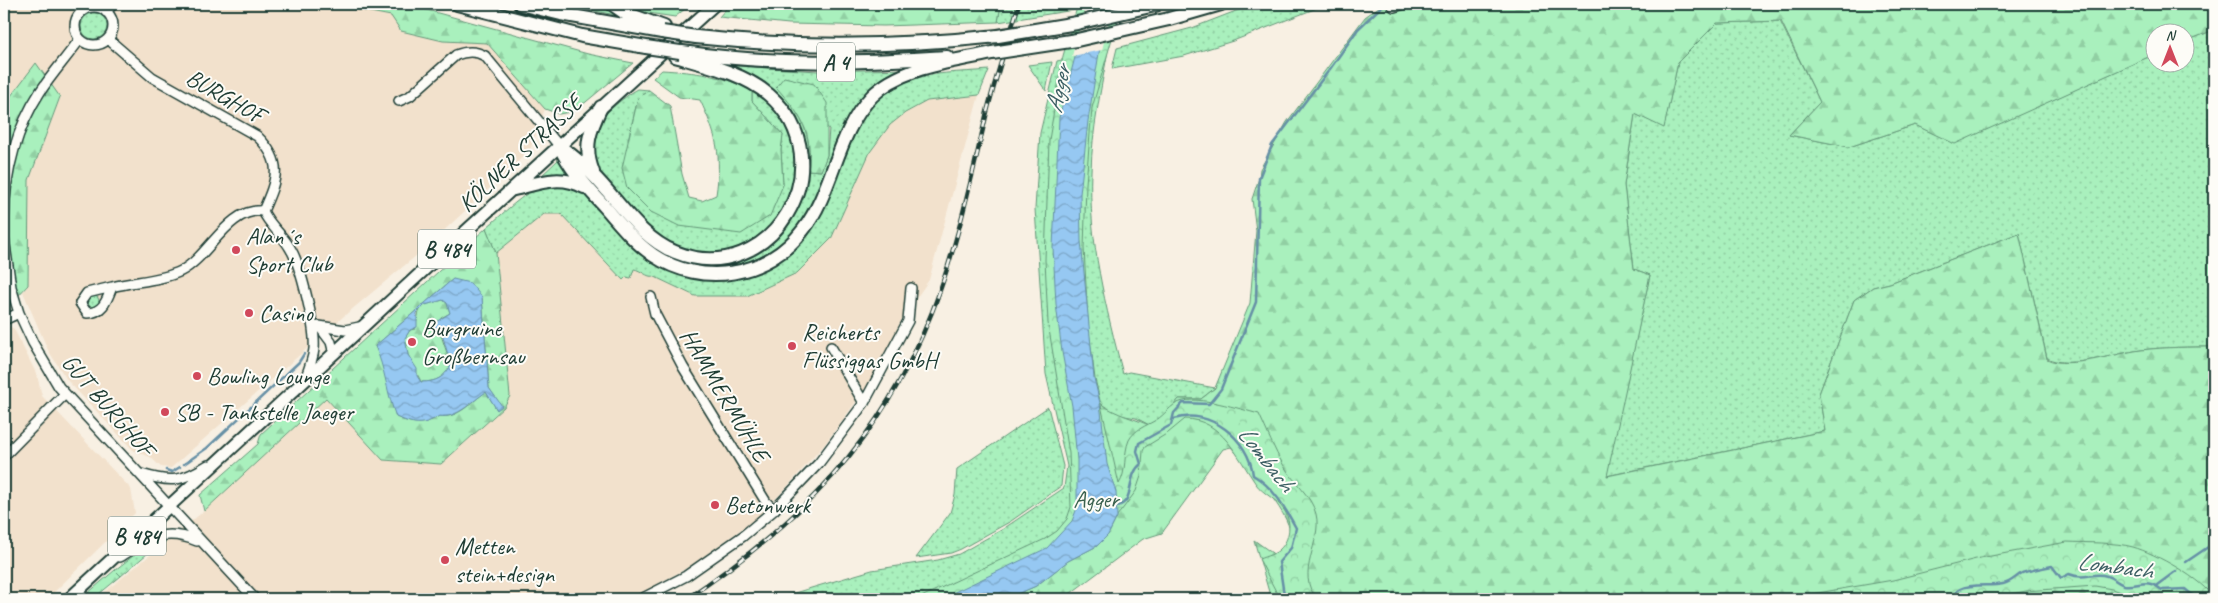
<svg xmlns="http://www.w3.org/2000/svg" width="2218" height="603" font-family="Caveat,sans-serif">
<defs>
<pattern id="grass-dots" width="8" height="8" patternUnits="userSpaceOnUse" patternTransform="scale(1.25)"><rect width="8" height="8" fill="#a9f0bd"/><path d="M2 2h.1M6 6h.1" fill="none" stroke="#91cfa3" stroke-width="1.8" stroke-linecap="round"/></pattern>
<pattern id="forest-firs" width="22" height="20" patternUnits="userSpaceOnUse" patternTransform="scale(1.25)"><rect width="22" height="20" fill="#a9f0bd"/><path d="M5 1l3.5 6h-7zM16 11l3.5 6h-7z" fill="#91cfa3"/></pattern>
<pattern id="park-crowns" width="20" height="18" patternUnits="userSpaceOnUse" patternTransform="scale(1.25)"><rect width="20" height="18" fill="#a9f0bd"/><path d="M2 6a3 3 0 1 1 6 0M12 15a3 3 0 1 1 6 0" fill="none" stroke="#91cfa3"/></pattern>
<pattern id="water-waves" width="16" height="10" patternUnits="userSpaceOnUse" patternTransform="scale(1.25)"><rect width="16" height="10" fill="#96c8f2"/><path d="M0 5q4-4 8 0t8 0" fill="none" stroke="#7aa4c5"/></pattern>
</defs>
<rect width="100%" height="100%" fill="#f8f0e3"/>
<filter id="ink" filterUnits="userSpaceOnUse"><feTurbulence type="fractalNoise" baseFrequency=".02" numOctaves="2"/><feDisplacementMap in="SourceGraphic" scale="10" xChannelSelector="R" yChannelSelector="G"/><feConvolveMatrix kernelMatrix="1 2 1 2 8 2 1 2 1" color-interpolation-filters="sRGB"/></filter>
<g filter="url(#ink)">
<path fill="#f2e1cc" d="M4,4H329L391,16L443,41L487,43L545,109L530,150L494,184L423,250L344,316L171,468L161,467L150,457L133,450L67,380L48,350L23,292L28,285L29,180L60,97L12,92L4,105Z
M979,95L929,280L903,317L869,384L824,445L784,490L755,519L692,565L630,599H96L204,511L326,398L383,460L441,464L504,407L510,396L496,253L544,214H561L624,280L626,277L631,278L634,269L641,270L646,275L653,276L695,296L797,273L831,239L870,152L890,125L905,113L927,101Z
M6,324L14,329L37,375L42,396L131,489L135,513L47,599H4V325Z"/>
<path fill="url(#grass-dots)" stroke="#649678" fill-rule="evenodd" d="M559,4H606L626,17Z
M1001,4H1089L1087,8L998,22Z
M1254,4H1327L1233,41L1184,56L1112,69L1117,48L1192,28Z
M81 26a13 13 0 1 1 26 0a13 13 0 1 1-26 0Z
M1780,21L1820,102L1789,135L1849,147L1915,125L1955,143L2155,54L2156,62H2186V41L2214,30V347C2190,347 2165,347 2141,350C2116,353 2069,370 2047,358L2019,233L1890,283L1873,287L1854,300L1819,394L1825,431L1606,476L1650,275L1634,269L1624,185L1635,114L1664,127L1678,62L1717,23Z
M1108,50C1101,90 1092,130 1091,171C1088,239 1106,308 1123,374L1129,372L1215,388L1201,399H1179L1155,428L1136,418L1114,414L1100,403L1094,378L1084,285L1080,194L1099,53Z
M1075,57L1079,491L1061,536L940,599H774L872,570L938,560L959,554L1003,529L1064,488L1067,466L1046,374L1035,209L1040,133L1057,61Z
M1052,62L1046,91L1028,65Z
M720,65L818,71L910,69L880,85L815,201L790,238L771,254L735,268L700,269L663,256L629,228L572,159L647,240L723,262L791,217L799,203L804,188L794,121ZM791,104L829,129L827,155L821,171L808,170C812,144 806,124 791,104Z
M989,70L979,95L927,101L905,113L890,125L870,152L831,239L797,273L747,296H695L653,276C648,278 641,270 634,269L631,278L626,277L623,280L561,214H544L496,253L486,228C503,214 523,193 543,185C554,181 570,186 580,191C589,196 597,207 604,215C619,233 636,251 656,264C683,281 718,284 747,275C850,246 820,120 903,83C930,71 960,73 989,70Z
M638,89L649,90L638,98L628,140L651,212L783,185L781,150L783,135L752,101V91C842,145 775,284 677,247C645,235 622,200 600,175C594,165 590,145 593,133C599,117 623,97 638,89Z
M558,160L572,176L540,177Z
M87 301a6 6 0 1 1 12 0a6 6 0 1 1-12 0Z
M1048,407L1063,466L1061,486L1011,521L961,549L951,553L916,558L950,513L955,495L957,469Z
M174,537L154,548L121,576L115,570L151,542Z"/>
<path fill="url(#forest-firs)" stroke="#649678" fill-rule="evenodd" d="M329,4H405L588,54L633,63L575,111L559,114L545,109L487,43L443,41L401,31L391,16Z
M623,4H691L675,17L648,13Z
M730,4H1001L998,22L884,26L789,24L719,17Z
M1383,4L1392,11L1410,4H2214V30L2186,41V32H2156L2155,54L1955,144L1915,125L1849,147L1789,135L1820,102L1781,21L1717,23L1678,62L1664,128L1635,114L1624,185L1634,269L1650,275L1607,476L1825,431L1819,394L1854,300L1873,287L1890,283L2019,233L2047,359C2069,370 2116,353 2141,350C2165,347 2190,347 2214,347V599H1271L1254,540L1279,558C1283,550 1290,542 1290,533C1290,513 1245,464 1231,447L1223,449L1162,533L1143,539L1063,599H1006L1036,586L1068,561L1097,546L1108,535L1117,517L1100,403C1117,416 1136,418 1155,428L1179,399H1201L1215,388L1250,303L1256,231L1252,199L1259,178L1260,169L1287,122L1365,17Z
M36,63L60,97L29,180L28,285L4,311V105Z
M662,70C694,72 724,75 752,91V101L783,135L781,150L783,185L770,216L741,234L679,226L651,212L627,188L622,168L638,98L649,90L670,106L682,174L689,198L702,201L716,195C722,155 717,136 700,100L679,97L653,78Z
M784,77L814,84L827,103V155L821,171L808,170C814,132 800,114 776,87Z
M486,228L496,253L510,396L504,407L441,464L383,460L326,398L204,511L200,495L258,444L261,434ZM453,279L482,297L489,388L497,400V410L486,392C472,401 457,420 439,416C423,426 412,424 396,417L381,359L375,346Z
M443,300L447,303L450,313L441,318L439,329L451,365C444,378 436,382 421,382L408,355L405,338L410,330L415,329C421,304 417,307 443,300Z
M115,570L121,576L93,599H81Z"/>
<path fill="url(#park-crowns)" stroke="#649678" d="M1078,4H1122L1092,108L1086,184L1084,248L1088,324L1095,379L1119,484C1127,472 1123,454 1129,440C1135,429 1146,426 1156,420C1165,415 1170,405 1180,402C1198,395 1240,409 1259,414C1267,431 1274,450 1284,466C1294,483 1311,495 1316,514C1323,542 1294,573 1317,599H1280L1259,559C1266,556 1276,554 1280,549C1290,540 1292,521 1284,510C1277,499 1263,494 1256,484C1238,458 1222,419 1185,419L1168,433L1145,447L1143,451L1141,476L1136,491L1121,511L1109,525L1025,589L1008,599H917L1045,539L1057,531L1067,519L1071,507L1069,453L1048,323L1045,260L1049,140L1063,56Z
M2067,542C2087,543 2115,542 2133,547C2155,553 2204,580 2214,599H2138L2112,589L2095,586L2026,591L1987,599H1783L1893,580L1980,558Z"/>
<path fill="url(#water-waves)" stroke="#6690a6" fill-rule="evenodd" d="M1089,4H1111L1099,53L1088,121L1080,194L1081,241L1094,378L1100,403L1107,464L1116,492L1117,517L1108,535L1097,546L1068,561L1036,586L1006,599H940L1047,548L1072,521L1077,508V460L1072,406L1062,352L1056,304L1053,247L1059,118Z
M453,279L470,283L482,297L489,388L502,406L497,410L486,392C472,401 457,419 439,416C422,427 413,424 396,417C387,394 385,368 375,346ZM443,300L447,303L450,313L436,322L434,328L442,334L451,365C444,378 436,382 421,382L417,376V369L408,355L405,338L410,330L417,327V313L425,305Z"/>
<path fill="#f8f0e3" d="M1113,5L1102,50L1072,56L1084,11Z"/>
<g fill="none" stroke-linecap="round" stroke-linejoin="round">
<path stroke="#6690a6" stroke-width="2.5" d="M1174,419C1209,407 1249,439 1253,475C1274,488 1284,506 1296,528L1291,548L1279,562L1284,595L1288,599
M184,464L207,448L299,362L304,354
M166,470L172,472L180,467
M1115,507C1137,502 1125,476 1141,464L1137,451L1139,443L1171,425L1174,413L1183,403L1209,404L1221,389L1256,302L1259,178L1272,145L1330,69L1358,29L1382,6
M2186,562L2214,543
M2157,585L2176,571
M1949,599C1953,596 1956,591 1960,589C1972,583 1990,587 2003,584C2012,582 2015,577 2022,573C2027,571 2047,567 2052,566L2061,578L2069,574C2087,581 2092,571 2107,576C2113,578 2118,583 2124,585C2139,587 2146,577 2162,590L2185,589L2197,599"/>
<defs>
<path id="minor" d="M1391,4L1394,7L1404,4
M75 26a19 19 0 1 1 38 0a19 19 0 1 1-38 0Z
M106,12L113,4
M108,39L152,77L257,136C284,162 277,179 263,211C227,208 210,256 181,271C161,281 134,281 112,287C107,300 103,313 87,313L80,303L87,293L112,287
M399,101L410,96L456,55C466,51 475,50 485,56L560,147
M263,211C269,225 282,234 290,248C301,265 316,329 314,349C313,359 309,369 305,379
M4,218C5,174 16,129 40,92C52,74 67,57 80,39
M4,238L11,287L19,313L33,343L59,387L255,599
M651,297L655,314L683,367L766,502L774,510
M4,320L19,313
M319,326L345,330L364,326
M319,326L331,342L334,354
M831,347L864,403
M4,456L65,394
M141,474C171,483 181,482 208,465
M120,557C148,539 164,527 197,541
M641,599L686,576L743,536L774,510L819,463L864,403L908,321L911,288"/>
<path id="major" d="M69,599L465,232L715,4"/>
<path id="highway" d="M457,4L582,36L646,47
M520,4L561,14L662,32
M612,4L625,13L664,27
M1169,19L1221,4
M696,37C797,48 896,47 998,36
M682,52C770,65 859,63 947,57
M560,147C571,171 588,188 605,207C620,224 634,242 653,255C702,288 768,277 803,230C834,190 836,133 872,96C902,66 953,62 992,53
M562,148C573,156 584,165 593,175C619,201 640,238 675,252C771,291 847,163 769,95C744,73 706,65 675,56
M593,172C583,147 590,130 601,107
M514,189C539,183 560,174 584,187"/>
</defs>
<use href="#minor" stroke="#1f3d34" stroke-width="12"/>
<use href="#major" stroke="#1f3d34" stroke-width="15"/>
<use href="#highway" stroke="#1f3d34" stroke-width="16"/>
<use href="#minor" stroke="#fdfcf7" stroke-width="9"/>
<use href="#major" stroke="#fdfcf7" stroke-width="11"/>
<use href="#highway" stroke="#fdfcf7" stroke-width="12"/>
<defs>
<path id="rail" d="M686,599C800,523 881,442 932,312C957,248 971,179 987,112C996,76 1008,40 1019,4"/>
</defs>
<use href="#rail" stroke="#1f3d34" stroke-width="4.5"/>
<use href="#rail" stroke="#fdfcf7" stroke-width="2.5" stroke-dasharray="8" stroke-linecap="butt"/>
<defs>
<path id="highway-bridge" d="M662,32L696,37
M998,36L1077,23L1159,4
M646,47L680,52
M992,53L1077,40L1169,19"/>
</defs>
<use href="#highway-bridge" stroke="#1f3d34" stroke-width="16" stroke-linecap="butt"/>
<use href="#highway-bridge" stroke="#fdfcf7" stroke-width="12"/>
</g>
</g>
<g fill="#d1495b" stroke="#fdfcf7" stroke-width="2">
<circle cx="236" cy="250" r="5"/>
<circle cx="249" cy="313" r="5"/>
<circle cx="412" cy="342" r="5"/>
<circle cx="792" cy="346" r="5"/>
<circle cx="197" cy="376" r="5"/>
<circle cx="165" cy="412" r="5"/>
<circle cx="715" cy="505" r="5"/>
<circle cx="445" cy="560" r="5"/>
</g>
<g text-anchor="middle" stroke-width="4" stroke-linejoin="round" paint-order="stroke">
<g fill="#fdfcf7" stroke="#62766e" stroke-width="1">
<rect x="817" y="42.5" width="38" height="39" rx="4"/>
<rect x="418" y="229.5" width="58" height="39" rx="4"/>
<rect x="108" y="516.5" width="58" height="39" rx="4"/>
</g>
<g font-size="22" font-weight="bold" fill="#1f3d34">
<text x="836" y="70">A 4</text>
<text x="447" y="257">B 484</text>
<text x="137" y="544">B 484</text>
</g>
<g font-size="24" fill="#1f3d34" stroke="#fdfcf7">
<text transform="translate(225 96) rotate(30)" y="8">BURGHOF</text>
<text transform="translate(520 153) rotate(-43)" y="8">KÖLNER STRASSE</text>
<text transform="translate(725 395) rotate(59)" y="8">HAMMERMÜHLE</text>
<text transform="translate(108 405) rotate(49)" y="8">GUT BURGHOF</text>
</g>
<g font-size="24" fill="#1f3d34" stroke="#fdfcf7" text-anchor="start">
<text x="246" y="244">Alan´s<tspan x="246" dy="28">Sport Club</tspan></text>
<text x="259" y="321">Casino</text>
<text x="422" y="336">Burgruine<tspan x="422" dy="28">Großbernsau</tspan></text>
<text x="802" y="340">Reicherts<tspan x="802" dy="28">Flüssiggas GmbH</tspan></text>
<text x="207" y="384">Bowling Lounge</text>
<text x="175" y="420">SB - Tankstelle Jaeger</text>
<text x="725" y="513">Betonwerk</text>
<text x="455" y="554">Metten<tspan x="455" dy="28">stein+design</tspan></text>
</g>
<g font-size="24" fill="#3b614f" stroke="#fdfcf7">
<text x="1096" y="507">Agger</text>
</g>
<g font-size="25" font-style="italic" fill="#3d6064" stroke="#fdfcf7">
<text transform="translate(1057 89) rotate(-78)" y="9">Agger</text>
<text transform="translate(1267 458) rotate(52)" y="9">Lombach</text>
<text transform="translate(2115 565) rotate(8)" y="9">Lombach</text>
</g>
</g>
<rect width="2218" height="603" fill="none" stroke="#fdfcf7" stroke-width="20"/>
<rect x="10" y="10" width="2198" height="583" fill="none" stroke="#1f3d34" stroke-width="2" filter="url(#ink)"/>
<g transform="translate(2170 48)"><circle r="24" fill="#fdfcf7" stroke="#a4b0a9"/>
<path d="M0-4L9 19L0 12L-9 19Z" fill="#d1495b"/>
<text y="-8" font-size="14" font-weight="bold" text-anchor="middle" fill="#1f3d34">N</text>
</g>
</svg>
